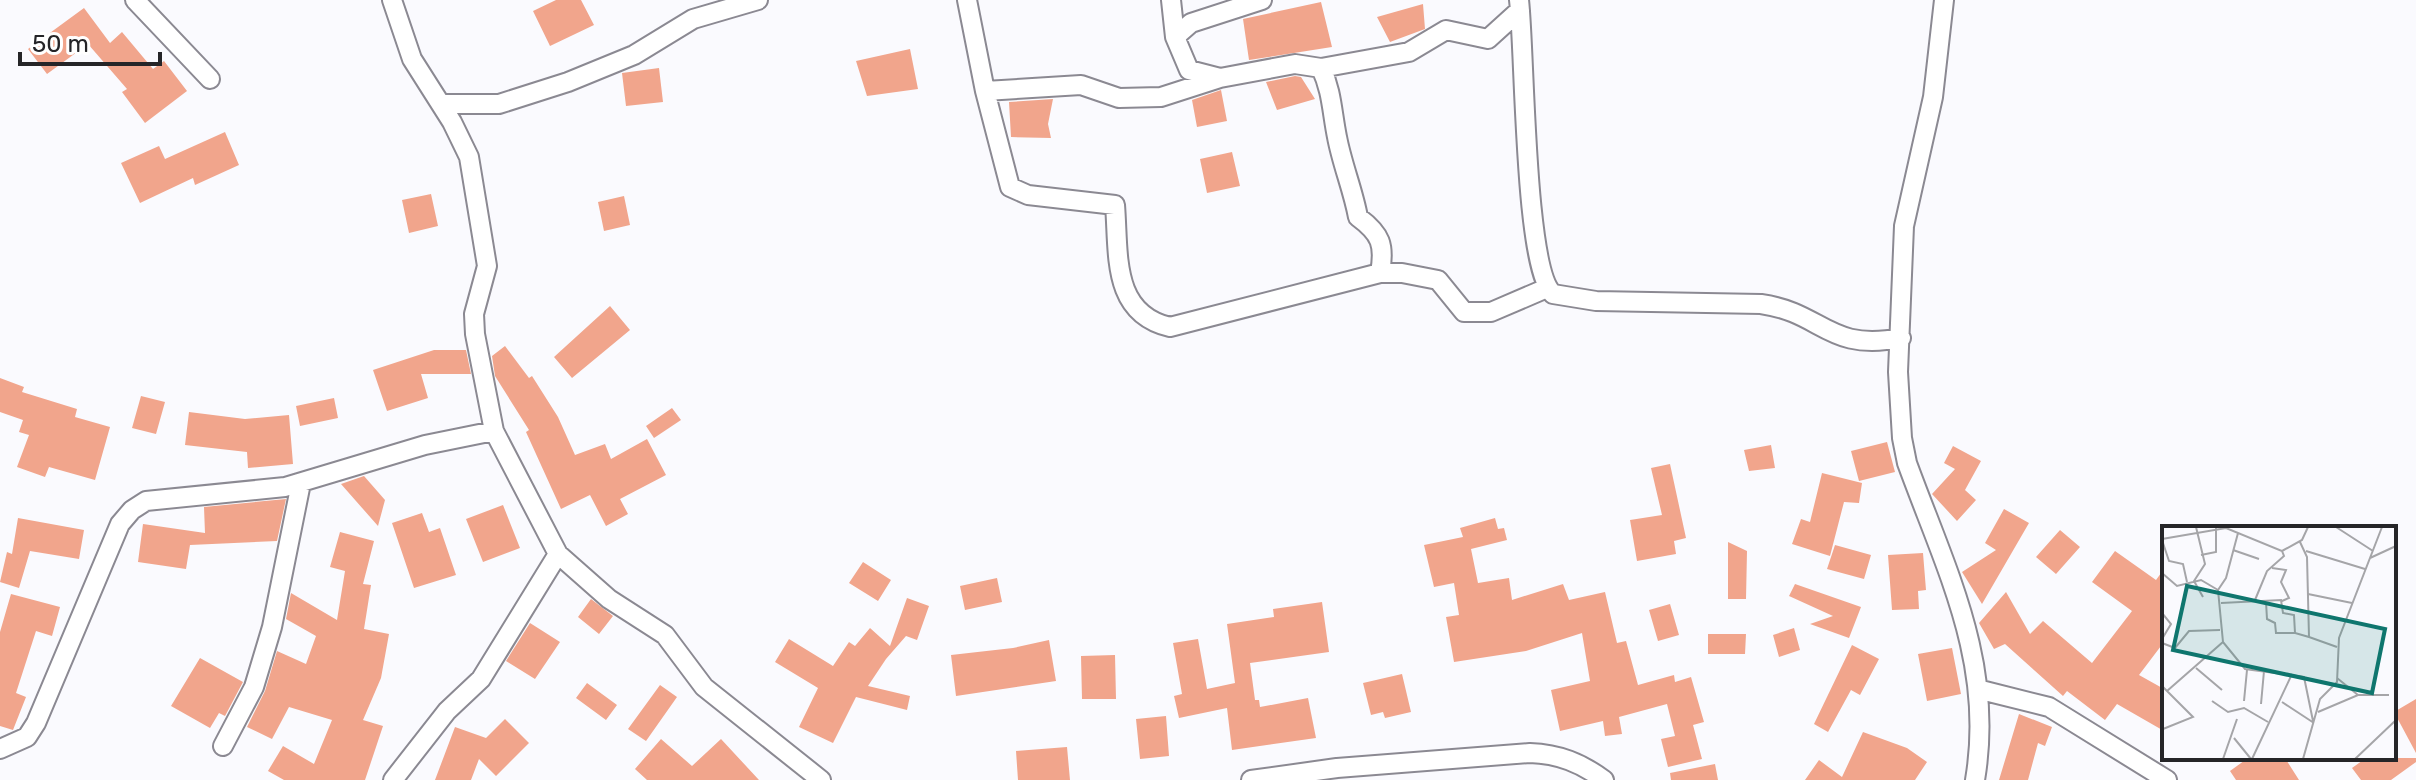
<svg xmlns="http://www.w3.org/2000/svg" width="2416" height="780" font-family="Rubik,sans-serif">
<rect width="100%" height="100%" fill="#fafafe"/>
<path fill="#f1a58c" d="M556,0H581L594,25L550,46L533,11Z
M1321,2L1332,47L1249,60L1243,19Z
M1423,4L1425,29L1390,42L1377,17Z
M84,8L110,43L122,32L153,69L164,61L187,91L145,123L122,92L127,89L88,44L47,74L28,49Z
M910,49L918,89L867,96L856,61Z
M659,68L663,102L626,106L622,73Z
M1295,76L1301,77L1315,99L1277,110L1266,82Z
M1221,90L1227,121L1197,127L1192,100Z
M1053,99L1048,124L1051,138L1011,137L1009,102Z
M225,132L239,165L195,185L193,178L140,203L121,163L159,146L165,159Z
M1232,152L1240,186L1207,193L1200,159Z
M431,194L438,226L409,233L402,200Z
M624,196L630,225L604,231L598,202Z
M610,306L630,330L572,378L554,357Z
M505,346L529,378L532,376L558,417L575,455L605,444L611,459L647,439L666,475L620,499L628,514L606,526L590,495L561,509L526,432L529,430L495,376L492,356Z
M434,350H466L471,374H421L428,398L387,411L373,370Z
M0,378L24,387L22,392L77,409L75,417L110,427L95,480L49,467L45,477L17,467L29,435L19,432L23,420L0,412Z
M141,396L165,402L156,434L132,428Z
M334,398L338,418L300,426L296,406Z
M672,408L681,420L654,438L646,426Z
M189,412L245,419L289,415L293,464L248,468L247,452L185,445Z
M1887,442L1895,472L1859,481L1851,451Z
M1771,445L1775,468L1749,471L1744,450Z
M1953,446L1981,461L1965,490L1976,500L1957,521L1932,494L1955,469L1944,463Z
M1670,464L1686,538L1674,541L1676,554L1637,561L1630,520L1662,515L1651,468Z
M1822,473L1862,483L1859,503L1844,502L1830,556L1792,544L1801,519L1810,522Z
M364,476L385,500L378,526L341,484Z
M286,499L277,541L190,545L186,569L138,562L143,524L205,533L204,507Z
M503,505L520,548L483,562L466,519Z
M2004,509L2029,523L1982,604L1962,572L1996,550L1985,543Z
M422,513L429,532L440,528L456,575L414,588L392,523Z
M18,518L84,530L79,559L30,551L19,588L0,582L7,552L12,554Z
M1495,518L1498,529L1504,528L1507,540L1471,549L1478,583L1509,578L1512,600L1563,584L1569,600L1605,592L1617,643L1626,641L1638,685L1674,675L1675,682L1691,677L1704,722L1693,725L1702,759L1668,767L1661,739L1675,736L1667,704L1619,717L1622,734L1605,736L1603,721L1560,731L1551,690L1590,681L1582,633L1526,651L1454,662L1446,617L1459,615L1454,583L1434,587L1424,545L1463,537L1460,528Z
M2060,530L2080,547L2056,574L2036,557Z
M340,532L374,541L363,584L371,585L364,629L389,634L381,678L363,720L383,726L365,780H284L268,771L283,746L314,764L332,720L289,707L272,739L247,727L265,691L277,651L306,664L316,636L286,619L291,593L337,620L345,571L330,567Z
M1728,542L1747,551L1746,599H1728Z
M1835,545L1871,555L1864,579L1827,569Z
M2115,551L2156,580L2164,569V642L2139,675L2164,689V731L2117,704L2105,720L2067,691L2063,696L2005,644L1994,649L1979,623L2006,592L2030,634L2043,621L2092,663L2132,611L2092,582Z
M1923,553L1926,590L1918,591L1919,609L1892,610L1888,555Z
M863,562L891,580L878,601L849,583Z
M997,578L1002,602L965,610L960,586Z
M1795,584L1861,607L1849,638L1810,624L1833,616L1789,596Z
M11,594L60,607L52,636L36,631L16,693L26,697L13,730L0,726V632Z
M907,598L929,606L917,640L906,636L886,659L868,686L910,696L907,710L856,697L833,743L799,727L818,688L775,662L789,639L833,666L849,642L855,646L870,628L890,646Z
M591,599L613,616L599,634L578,617Z
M1322,602L1329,652L1250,663L1255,700H1259L1260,707L1308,698L1316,738L1232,750L1227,708L1179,718L1174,696L1182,694L1173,643L1198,639L1207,689L1235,683L1227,624L1274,617L1273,609Z
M1670,604L1679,635L1658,641L1649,610Z
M530,623L560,642L535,679L506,661Z
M1794,628L1800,650L1779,657L1773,635Z
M1708,634H1746L1745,654H1708Z
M1049,640L1056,681L956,696L951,655L1013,648Z
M1852,645L1879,659L1860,695L1851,690L1828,732L1814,724Z
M1952,648L1961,694L1927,701L1918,654Z
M1115,655L1116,699H1082L1081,656Z
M200,658L243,682L225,716L219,713L210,728L171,706Z
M1402,674L1411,712L1385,718L1383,712L1371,715L1363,683Z
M587,683L617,705L606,720L576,698Z
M660,685L677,697L646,741L628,729Z
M2416,699V753L2394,712Z
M2019,714L2052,727L2045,746L2038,743L2028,780H1999Z
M1166,716L1169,756L1140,759L1136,719Z
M505,719L529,743L496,776L479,759L471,780H435L455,727L486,738Z
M1863,732L1907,748L1927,762L1915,780H1805L1819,760L1842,777Z
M661,739L692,766L721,739L759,780H647L635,769Z
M1067,747L1070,780H1018L1016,751Z
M2248,758H2285L2299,780H2236L2230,771Z
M2366,758H2416V762L2391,780H2361L2352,768Z
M1715,764L1718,780H1671L1670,773Z"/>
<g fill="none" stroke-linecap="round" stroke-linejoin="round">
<defs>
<path id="minor" d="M135,0L210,79
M392,0L412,59L452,122L469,157L487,266L474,314L475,334L494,431L558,554
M967,0L985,91L1010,187L1028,195L1115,205C1119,254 1111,313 1170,327L1380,273
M1171,0L1175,37L1189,70L1220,78L1295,64L1321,68C1332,91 1332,113 1337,137C1342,164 1353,190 1358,217C1381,234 1385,245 1380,273H1402L1438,280L1464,312H1491L1547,288
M1519,0C1525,50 1524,268 1553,294L1596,301L1761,304C1824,313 1827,352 1901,338
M1944,0L1933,97L1904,226L1898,372L1902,438L1907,463C1946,570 1995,663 1975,780
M1175,37L1191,23L1262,0
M1321,68L1409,52L1446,30L1488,39L1520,10
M985,91L1081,85L1119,98L1161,97L1220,78
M442,104H499L568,82L634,55L693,19L758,0
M1981,690L2049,707L2167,780
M223,746L254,687L272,627L301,483
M0,749L27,737L36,723L120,524L132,510L146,501L285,487L425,445L494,431
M393,780L447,711L481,679L558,554L609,599L665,635L704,687L821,780
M1251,780L1337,768L1530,753C1559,754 1581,763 1604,780"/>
</defs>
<use href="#minor" stroke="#8b8992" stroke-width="22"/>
<use href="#minor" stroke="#fff" stroke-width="18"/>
</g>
<g transform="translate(2162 526)">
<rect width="234" height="234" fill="#fafafe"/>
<path fill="none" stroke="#a5a5a8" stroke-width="2" d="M34,1L43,38L32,55L41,71M174,1L211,25M0,13L64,2L120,25L122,30L105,45L93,74M0,14L7,35L21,38L25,56M138,16L145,31L147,111L175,121M71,24L97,33M120,25L140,14L146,1H163M144,25L203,43M39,29L54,26V2M208,32L234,20M110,42L124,44L119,56L127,72L120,75M0,47L15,60L39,54L56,64M146,68L190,77M104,76L105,93L113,97L114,107H133M59,77L119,74L121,87L132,89L133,107L147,111M0,87L9,98L0,113M61,116L56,64L64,52L76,7M0,117L13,122L27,105L58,104M34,142L60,164M175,152L196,169M0,160L31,191L1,203M5,165L61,116L83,143L142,151L151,195M50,175L66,186L82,182L106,196M82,175L85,144M120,176L152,197M99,178L102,145M156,186L196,169H227M72,212L89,233M61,233L75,193M90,233L130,148M141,233L158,173L175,156L177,112L220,1M193,233L234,194"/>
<path fill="#0f766e" fill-opacity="0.15" stroke="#0f766e" stroke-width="4" d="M25,60L223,103L210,167L11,124Z"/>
<rect width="234" height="234" fill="none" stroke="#252528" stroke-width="4"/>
</g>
<path d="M20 52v12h140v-12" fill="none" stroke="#252528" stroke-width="4"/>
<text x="32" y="52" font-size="24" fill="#252528" stroke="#ffffff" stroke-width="6" paint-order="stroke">50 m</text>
</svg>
